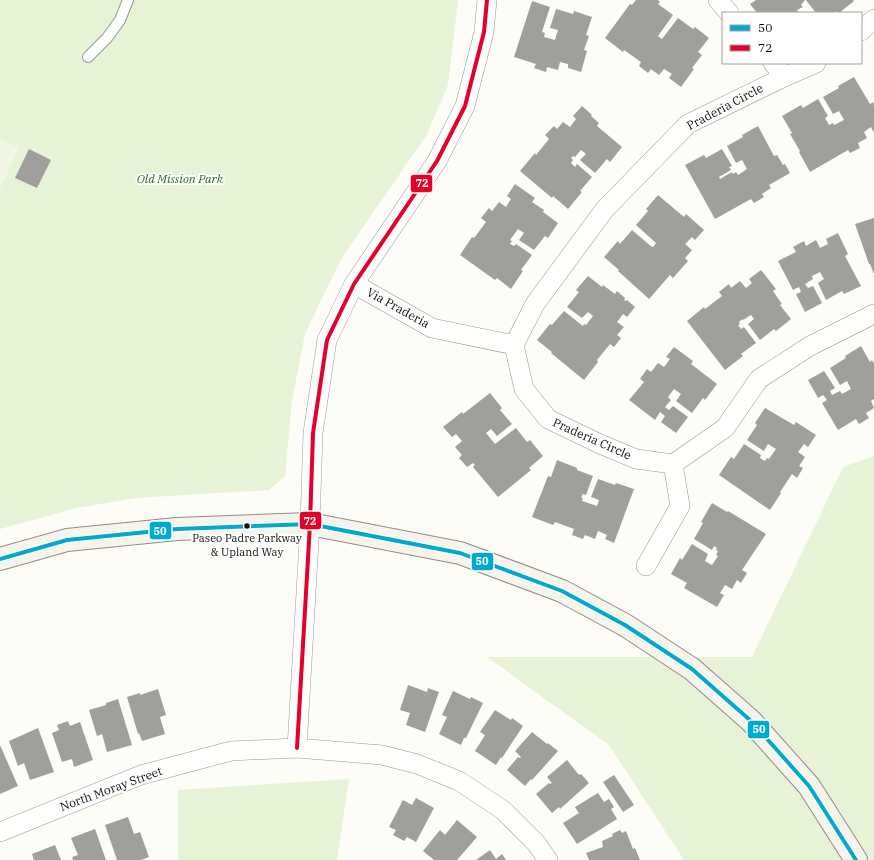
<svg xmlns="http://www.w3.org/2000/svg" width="874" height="860" font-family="'IBM Plex Serif',serif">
<rect width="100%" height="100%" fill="#fdfcf7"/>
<path fill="#e7f3d7" d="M0,0H458L448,85L426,136L341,259L305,334L292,401L285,476L269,490L136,498L77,508L0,529Z
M874,456V860H684L609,745L487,657H752L843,467Z
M349,779L337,860H178V790Z"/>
<path fill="#f0f6e1" d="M0,139L19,148L0,189Z"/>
<path fill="#a19f9c" d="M636,0H658L660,2L658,4L673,15L658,36L662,39L678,18L693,29L695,27L709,38L698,52L702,55L692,68L694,69L681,87L669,78L672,74L664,69L659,75L651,69L648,73L639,66L641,62L624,50L623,52L605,38L630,4L632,5Z
M756,0H805L801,5L803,7L797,10L799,13H757L750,4Z
M806,0H853L854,1L839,13L837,11L834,13H816Z
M532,1L550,7L542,32L545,33L544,37L555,40L558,30L550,28L556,9L573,14L574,11L592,17L586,35L589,36L584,50L587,51L581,72L568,68V64L560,62L558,70L547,67L546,72L534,68L536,64L514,57Z
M854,77L870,104L873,102L874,105V133L871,127L864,132L867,138L858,143L860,148L850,153L848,150L810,172L799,152L800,151L790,134L792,133L782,116L801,105L803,108L818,99L828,116L825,118L829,125L833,123L834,125L844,120L839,111L833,114L823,97L839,88L838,86Z
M582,106L592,115L591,116L599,123L597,126L622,147L610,162L607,159L595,173L580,160L586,154L581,150L575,157L573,156L571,158L573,160L571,163L575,167L577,164L592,177L580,191L582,192L568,209L553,196L552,198L520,171L535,153L536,155L549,139L545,135L554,126L557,129L563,122L570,127L576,119L573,116Z
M758,126L774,156L777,155L783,165L785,164L790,173L769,185L771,188L762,194L764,197L754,203L751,199L715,219L685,165L704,155L706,158L722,149L732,166L729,167L731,170L719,177L720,179L732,172L733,174L736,172L738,175L747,169L742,160L736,163L727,146L743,137L742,135Z
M29,149L51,160L37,188L15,178Z
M515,184L535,198L532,202L544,210L543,212L558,223L548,238L545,236L534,250L519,240L524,233L518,229L510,240L512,241L510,244L514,246L516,244L532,255L521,270L523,271L511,289L497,278L495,280L460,255L472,237L474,238L486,222L481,218L489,208L492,211L499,202L506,207L511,199L507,196Z
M658,195L684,217L686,214L704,230L695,240L692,237L685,244L692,250L685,258L688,261L673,278L670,275L649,299L618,271L619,270L604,257L618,241L620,244L632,230L652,247L654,246L656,243L636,225L648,211L646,209Z
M874,218V274L870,264H869L855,224Z
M838,233L848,254L845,256L861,286L844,294L842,291L826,300L818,283L824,279L820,272L812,276L813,279L805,284L808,288L813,286L822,303L805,312L796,294L801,292L799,287L793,290L778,261L796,252L793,247L804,241L806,246L816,240L820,248L828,244L826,239Z
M761,270L776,289L773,291L782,304L780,305L791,319L776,331L774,329L760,340L748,324L754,319L751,315L743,320V319L740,321L739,322L740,324L738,325L741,329L744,327L756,343L741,354L743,356L725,370L687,321L704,307L705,309L722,296L719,292L729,284L731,288L740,281L746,288L752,283L749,279Z
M588,276L602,287L603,285L615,294L617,291L625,298L624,300L626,301L627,300L635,307L627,317L623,314L617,322L624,327L617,335L621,338L614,347L610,344L597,360L598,362L584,380L551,353L552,352L537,340L550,324L552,325L564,311L583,326L584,324L586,325L593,316L588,312L582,318L567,307L579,292L576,290Z
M861,346L870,362L872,360L874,363V399L871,401L874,408L866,413L869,418L859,424L856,419L838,430L822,403L827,400L823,395L818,398L808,380L824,371L835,388L830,391L832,395L840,391L842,394L851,389L847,381L840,385L830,368L846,358L845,356Z
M674,347L693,361L691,364L717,384L705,400L703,398L692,413L676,401L681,394L674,389L668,397L671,400L665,407L669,410L673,406L688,417L676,433L661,422L665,416L660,412L655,420L629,400L644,382L640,379L647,369L651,372L658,363L664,367L670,359L666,357Z
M490,393L502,408L500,410L512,424L497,436L491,429L486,433L495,444L516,428L527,442L530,440L543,456L529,468L531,470L498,497L473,467L475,465L473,463L467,467L459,458L462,455L455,447L462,441L456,434L452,437L443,427L462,412L463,414Z
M765,408L794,425L796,422L816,435L808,447L804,444L798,452L805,457L799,466L803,468L797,478L792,474L780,492L781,493L770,510L719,475L731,457L734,459L744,444L761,455L760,458L765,461L767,458L769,459L776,449L768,444L764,451L747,440L757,425L755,423Z
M557,460L577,468V470L593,476L586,495L583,494L581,498H583L582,501L597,506L599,500L591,497L598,479L615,485L616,483L634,489L614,543L605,539L607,535L598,531L595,539L585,535L583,539L572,535L574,529L555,522L553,525L532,517L548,476L551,477Z
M712,503L727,512L728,511L766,534L742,570L747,573L741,583L737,580L732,589L725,585L720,593L724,595L717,607L684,588L687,583L671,574L680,558L682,560L692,544L708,554L705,561L712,565L718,556L716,555L718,551L716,550L717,548L714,546L712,550L694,539L703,523L701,522Z
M408,685L427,692L428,688L439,692L425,732L406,725L410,713L400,710Z
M158,689L166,715L160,717L165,734L142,741L139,733L138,734L127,697L140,693V695Z
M453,691L470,699L471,697L483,703L466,738H464L461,745L439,734L447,717L442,715Z
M118,699L132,745L107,752L102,734L97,736L89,710L106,705V703Z
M495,710L511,720L512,718L523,726L502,758L501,757L496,765L475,751L485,735L480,732Z
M68,721L70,726L80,722L93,760L74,767L72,759L62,762L52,733L59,730L57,725Z
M38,728L54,772L30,780L24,763L18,766L9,741Z
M532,732L547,744L548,743L558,751L532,780L531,779L525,786L507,770L518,757L520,758L521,757L515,751Z
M0,745L18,786L0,794Z
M567,760L579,775L581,774L589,783L560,809L559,807L552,813L536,794L549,783L550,784L552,783L547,777Z
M614,775L634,805L623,812L603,782Z
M598,793L604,802L609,799L614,807L611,809L617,819L577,844L563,823L579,813L575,807Z
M416,798L434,808L416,842L407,837L404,841L393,835L396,830L389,827L403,800L412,805Z
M128,817L134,834L140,832L149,857L141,860H117L105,825Z
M457,820L477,837L457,860H434L423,851L440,830L445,835Z
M95,829L106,860H73L72,857L78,855L71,838Z
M620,830L622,833L626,831L633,849L635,848L640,860H589L586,853L603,847L602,841L613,836L612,834Z
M55,845L61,860H34L32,854Z
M490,850L496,859L502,854L506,860H476Z"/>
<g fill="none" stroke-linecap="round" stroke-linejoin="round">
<defs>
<path id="lane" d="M88,57L107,38L120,20L128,0"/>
<path id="street" d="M718,0L729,13
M861,31L874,19
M773,63L784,77
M816,63L784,77L688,124L605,209L535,304L514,345L524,389L548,419L600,444L636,459L673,464L725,428L759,379L810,346L874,314
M354,284L432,328L514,345
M646,566L680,506L673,464
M297,748L310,524L313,433L327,340L354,284L437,161L465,106L484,32L487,0
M0,832L141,775L231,751L297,748L382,755L417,764L459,781L503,810L536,843L548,860"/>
<path id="secondary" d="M0,559L67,540L177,529L310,524L460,553L562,591L625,625L692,669L751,721L809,786L856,860"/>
</defs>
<use href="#lane" stroke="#979795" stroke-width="12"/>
<use href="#street" stroke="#979795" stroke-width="20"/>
<use href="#secondary" stroke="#8e8d8b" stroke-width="24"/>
<use href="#lane" stroke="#fffffe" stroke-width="10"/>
<use href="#street" stroke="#fffffe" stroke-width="19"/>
<use href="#secondary" stroke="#f6f4eb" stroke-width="22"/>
<defs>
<path id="bus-1" d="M0,559L67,540L177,529L310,524L460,553L562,591L625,625L692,669L751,721L809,786L856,860"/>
<path id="bus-2" d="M297,748L310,524L313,433L327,340L354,284L437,161L465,106L484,32L487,0"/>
</defs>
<use href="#bus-1" stroke="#fff" stroke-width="7"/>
<use href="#bus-2" stroke="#fff" stroke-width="7"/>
<use href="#bus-1" stroke="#00a9ce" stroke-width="4"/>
<use href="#bus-2" stroke="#e4002b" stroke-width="4"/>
</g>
<circle fill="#111" stroke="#fff" stroke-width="1.5" cx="247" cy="526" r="3.5"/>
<g text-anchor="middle" stroke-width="4" stroke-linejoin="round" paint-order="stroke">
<g font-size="11" fill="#111" stroke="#fff">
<text x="247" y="542">Paseo Padre Parkway<tspan x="247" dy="14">&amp; Upland Way</tspan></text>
</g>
<g font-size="12" fill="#111" stroke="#fff">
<text transform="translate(725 107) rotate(-28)" y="4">Praderia Circle</text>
<text transform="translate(398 308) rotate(29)" y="4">Via Praderia</text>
<text transform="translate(592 439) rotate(24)" y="4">Praderia Circle</text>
<text transform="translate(111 789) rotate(-20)" y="4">North Moray Street</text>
</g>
<g font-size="12" font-style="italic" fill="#2f6b1f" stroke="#fff">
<text x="180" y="183">Old Mission Park</text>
</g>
</g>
<g stroke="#fff" stroke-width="1.5">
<rect x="410" y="174" width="23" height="19" rx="4" fill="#e4002b"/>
<rect x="299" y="511" width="23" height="19" rx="4" fill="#e4002b"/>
<rect x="149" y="521" width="23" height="19" rx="4" fill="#00a9ce"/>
<rect x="471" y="552" width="23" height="19" rx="4" fill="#00a9ce"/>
<rect x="747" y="720" width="23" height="19" rx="4" fill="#00a9ce"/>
</g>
<g font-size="11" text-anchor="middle" font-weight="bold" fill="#fff">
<text x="422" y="187">72</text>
<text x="310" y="525">72</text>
<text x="160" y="535">50</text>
<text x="482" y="565">50</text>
<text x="759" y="733">50</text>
</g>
<rect x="722" y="12" width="140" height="52" fill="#ffffff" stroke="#a0a0a0"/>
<rect x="730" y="25" width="20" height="6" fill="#00a9ce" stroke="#a0a0a0"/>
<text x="758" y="32" font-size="12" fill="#111111">50</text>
<rect x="730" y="45" width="20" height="6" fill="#e4002b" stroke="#a0a0a0"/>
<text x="758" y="52" font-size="12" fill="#111111">72</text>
</svg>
